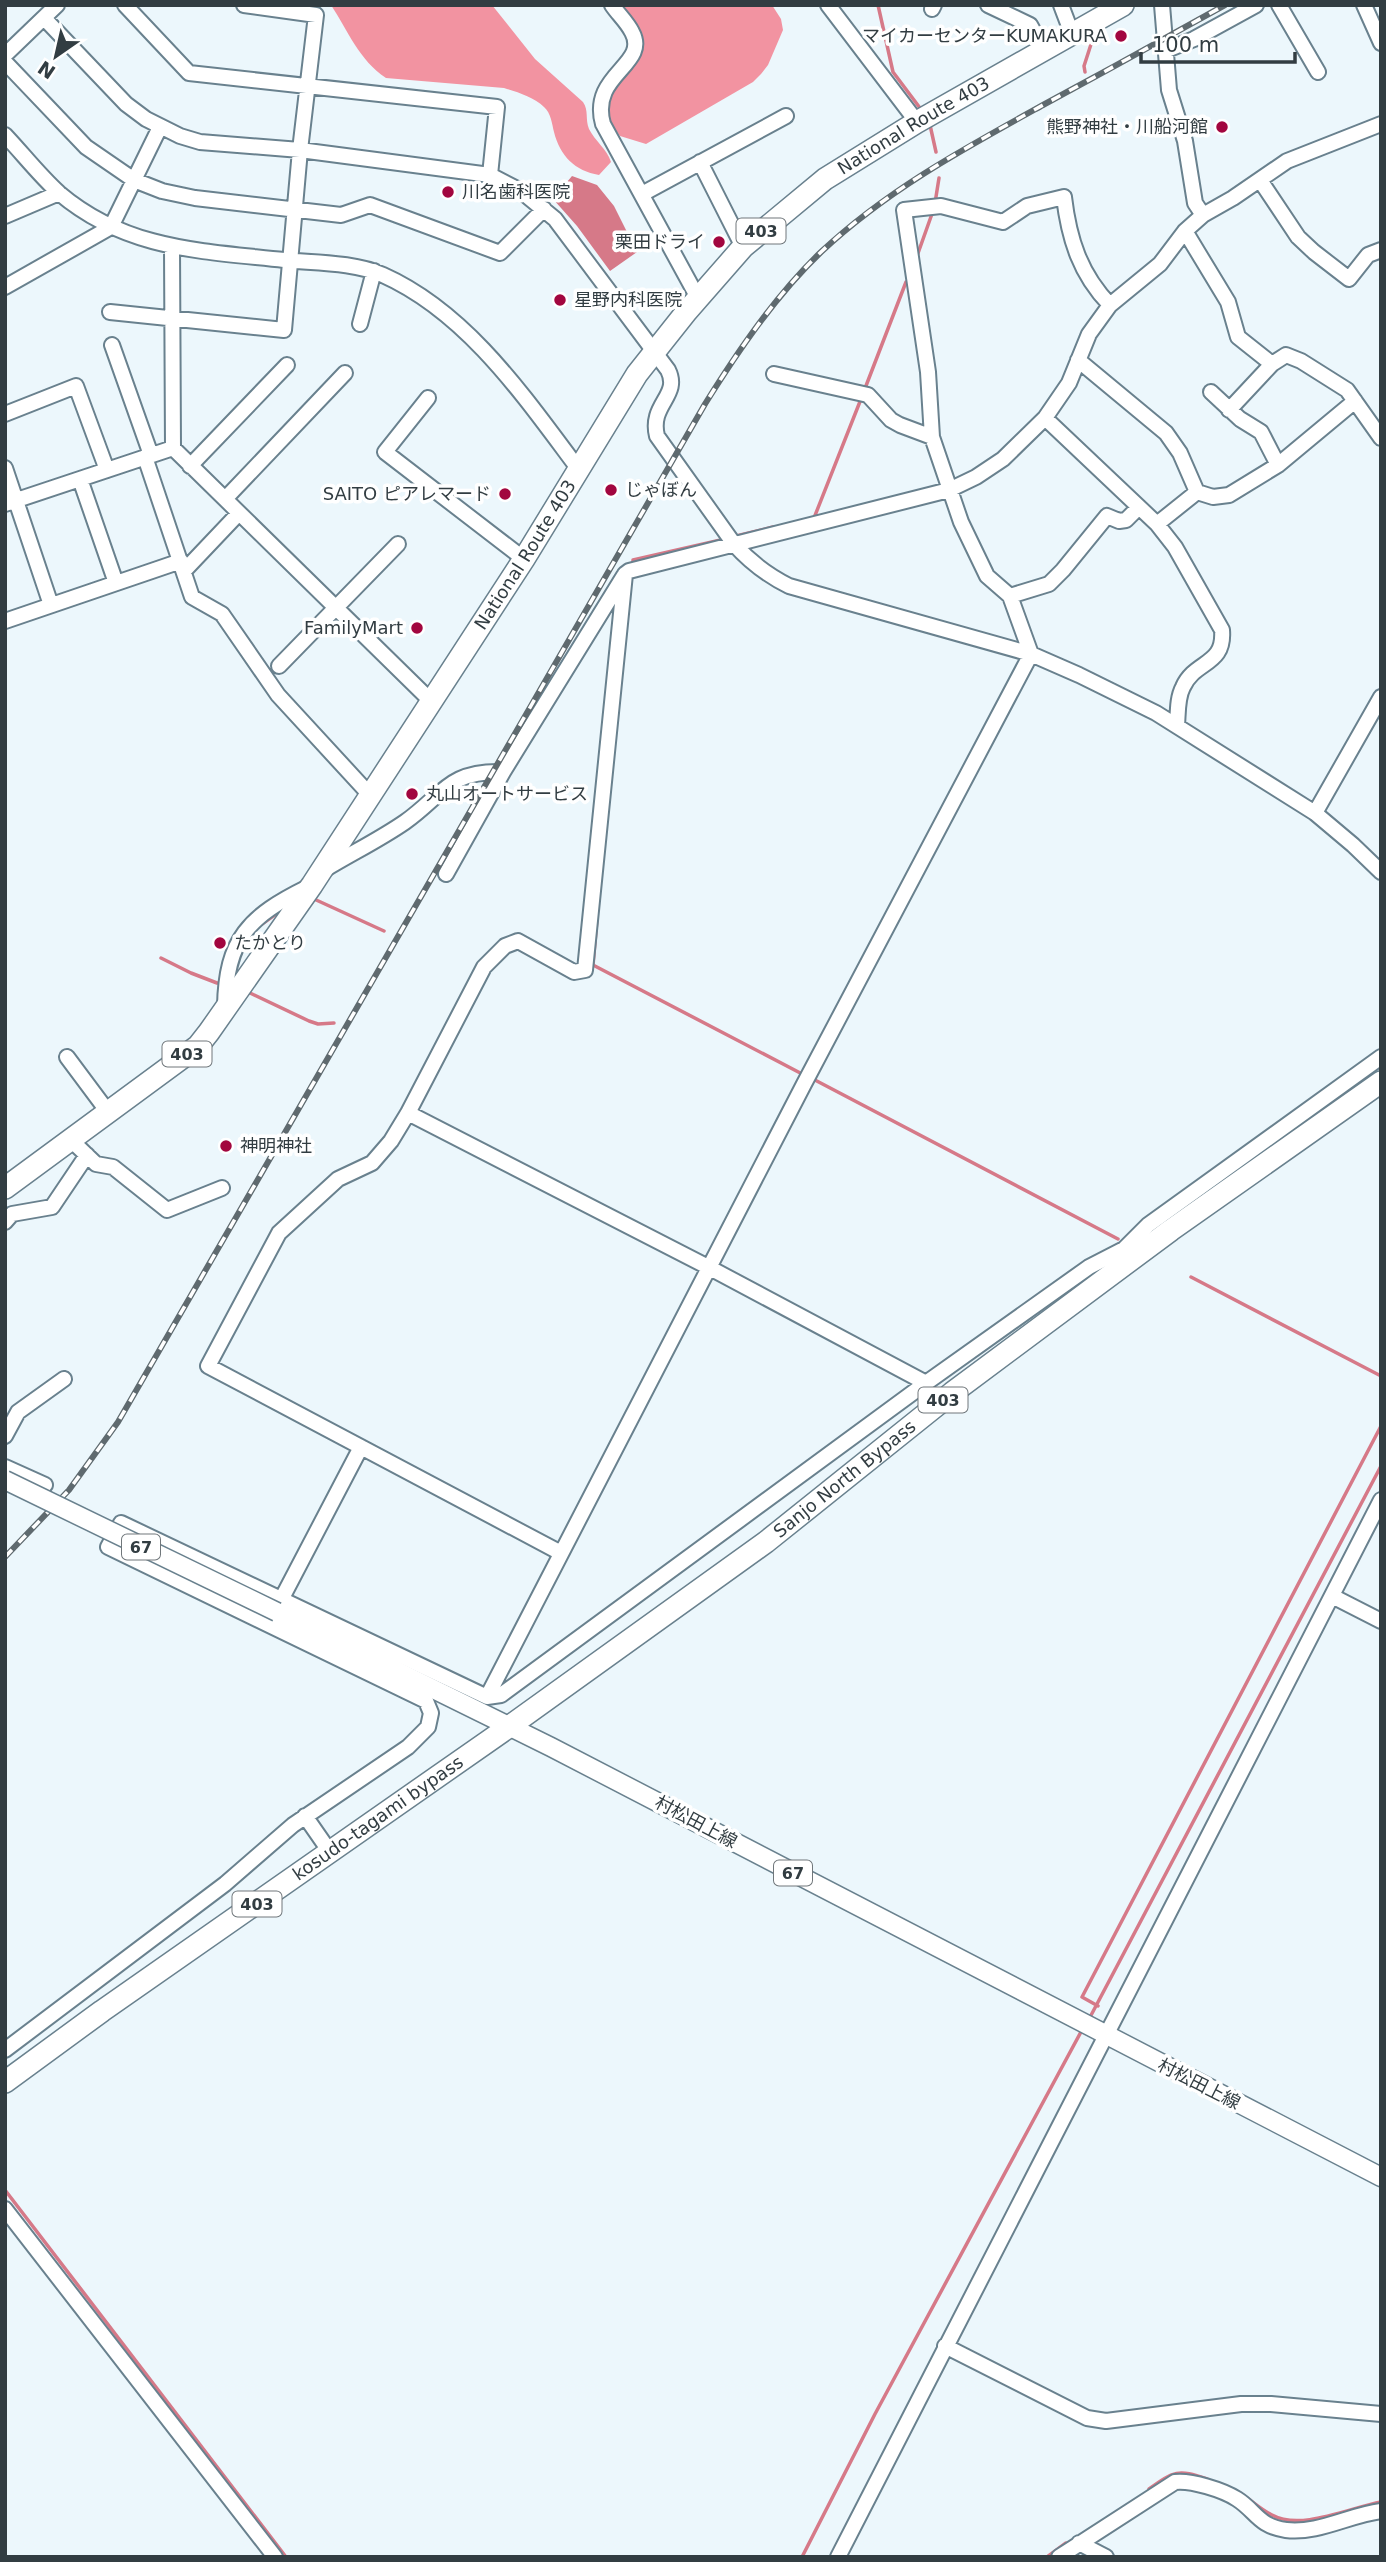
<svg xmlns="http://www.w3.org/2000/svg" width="1386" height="2562" font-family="'DejaVu Sans','Noto Sans JP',sans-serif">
<rect width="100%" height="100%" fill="#ecf7fc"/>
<path fill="#f293a1" d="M331,5H492L535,59L583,102C589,111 585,119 589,129C595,141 607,149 611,162L599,175C575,171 560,156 554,132C552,124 551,113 544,107C534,97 517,92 504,88L386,78C359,60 348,31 331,5Z
M619,5H772L781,19L783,30L768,65L761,74L753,82L646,144L620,136C615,129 608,119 606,111C602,90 633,72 639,53Z"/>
<path fill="#d67988" d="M572,176L597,185L614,206L637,252L610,271L577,226L553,199Z"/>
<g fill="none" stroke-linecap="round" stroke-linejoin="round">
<path stroke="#d67988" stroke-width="3.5" d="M878,5L893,72L920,108
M1085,72L1084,66L1094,35
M930,125L936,152
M935,203L939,178
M917,256L933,211
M864,391L906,282
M814,518L861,399
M732,537L773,527
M633,567V560L725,539
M314,899L384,931
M597,919L593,965L806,1076
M262,924L283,909
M161,958L191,973L217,983
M250,993L309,1021L318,1024L334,1023
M813,1079L1118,1239
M1191,1277L1381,1376
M1098,2006L1082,1997L1381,1426
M1088,2021L1381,1466
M5,2190L286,2557
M1230,2488C1246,2494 1257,2508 1272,2515C1301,2531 1349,2508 1381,2502
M1149,2489C1174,2471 1178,2469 1207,2479
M802,2557L875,2414L1082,2030
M1047,2557L1066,2543"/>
<defs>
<path id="minor" d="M125,5L189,73L497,107L490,175
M612,5C618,14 627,22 632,32C650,65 589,74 603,124L698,298
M828,5L917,122
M988,5L1030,25L1044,50
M1061,5L1072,34
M1162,5L1169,90L1185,141L1195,203L1203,215
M1279,5L1318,72
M1364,5L1381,43
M932,9L934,5
M44,18L126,104L146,119L180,136L200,142L300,150L490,175L521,191L555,219L668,370C681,396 649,404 657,436L734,544C750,562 767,575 789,586L1031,654L1079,675L1156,713L1315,813L1353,845L1381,872
M1167,50L1194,39L1256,5
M5,55L57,5
M5,62L86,147L134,180L162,191L195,198L341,215L370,205L500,253L544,209
M5,135C23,154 40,176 59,193C126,250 202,251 284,260C315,263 354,262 383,275C468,313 525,398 580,471
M700,162L743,247
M1260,180L1298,237L1314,252L1349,279L1368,255L1381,250
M642,194L786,116
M5,216L59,193
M1185,231L1228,302L1238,337L1272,364L1286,355L1301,361L1347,390L1381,438
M172,248L173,448
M5,287L111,227L160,127
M110,312L284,330L300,150L316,15L244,5
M360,324L374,271
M112,345L151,455
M1078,360L1166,433L1180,453L1197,492L1213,497L1229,495L1278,465L1355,401
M774,374L868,395L891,420L900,425L932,437
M1211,392L1240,419L1261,432L1278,465
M428,398L385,452L524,559
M1229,410L1272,364
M5,414L76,386L107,470
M1045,418L1157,524L1175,547L1222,630C1225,666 1195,660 1183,687C1177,698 1178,714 1177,726
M145,457L192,597L222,614L278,695L370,795
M190,466L287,365
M5,468L51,605
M80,479L116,583
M225,499L345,373
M5,504L173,448L431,701
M1157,524L1197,492
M184,571L239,513
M1010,596L1049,584L1063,570L1107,516L1119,521L1126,520L1139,507
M5,621L181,561
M279,666L398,544
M1315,813L1381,697
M324,870C350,854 379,840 405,822C443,795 449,770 503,772L625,574L629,571L949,490L976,477L1003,459L1045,418L1069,383L1089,334L1110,305L1160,264L1185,231L1203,215L1233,198L1287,161L1381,124
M446,874L503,772
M225,1007C226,939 249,916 308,887
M67,1057L108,1112
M408,1113L710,1268L926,1383
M72,1141L96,1164L113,1167L167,1210L222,1188
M5,1222L12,1214L52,1207L87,1155
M5,1436L18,1412L64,1379
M5,1467L45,1485
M561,1553L208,1366L279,1233L338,1179L372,1163L391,1141L408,1113L484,967L505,946L518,941L574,972L585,970L625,574
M1332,1596L1381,1621
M281,1600L361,1447
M487,1697L804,1084L1031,654L1010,596L987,576L961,522L932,437L928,372L904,210L941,206L1003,222L1027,206L1064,197C1069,239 1080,274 1110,305
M305,1816L330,1852
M5,2050L225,1884L293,1825L408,1747L428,1727L431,1713L426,1701L108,1547L121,1523L487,1697L501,1695L926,1383L1089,1267L1124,1249L1148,1225L1381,1057
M5,2209L275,2557
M945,2346L1087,2418L1106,2421L1241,2404H1271L1381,2414
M1079,2543L1106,2557
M838,2557L1381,1500
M1059,2557L1175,2482C1191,2480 1223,2490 1237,2499C1256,2511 1258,2526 1286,2530C1318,2534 1349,2515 1381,2511"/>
<path id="major" d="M277,1612L551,1747L1381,2177"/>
<g id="highway">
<path id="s1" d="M5,1188L198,1046L209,1032L312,885L524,559L637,374L687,311L743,247L825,179L917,122L1123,5"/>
<path id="s2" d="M5,2082L102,2011L510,1726L766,1542L952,1393L1171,1230L1381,1082"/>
</g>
</defs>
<use href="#minor" stroke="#69818e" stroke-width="18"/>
<use href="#major" stroke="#69818e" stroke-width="21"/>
<use href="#highway" stroke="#69818e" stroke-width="24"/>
<use href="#minor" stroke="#fff" stroke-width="14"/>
<use href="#major" stroke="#fff" stroke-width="18"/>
<use href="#highway" stroke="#fff" stroke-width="21"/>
<defs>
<path id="rail" d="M5,1557L69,1490L118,1422L705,404C738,351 776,295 821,252C887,190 965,148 1043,105C1104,72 1164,39 1225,5"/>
</defs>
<use href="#rail" stroke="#5f6a6f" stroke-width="6"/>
<use href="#rail" stroke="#fff" stroke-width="3.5" stroke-dasharray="10" stroke-linecap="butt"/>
<defs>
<path id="major-bridge" d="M5,1480L277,1612"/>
</defs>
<use href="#major-bridge" stroke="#69818e" stroke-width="21" stroke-linecap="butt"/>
<use href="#major-bridge" stroke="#fff" stroke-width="18"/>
</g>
<g fill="#a2063f" stroke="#fff" stroke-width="2.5">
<circle cx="1121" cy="36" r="7"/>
<circle cx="1222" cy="127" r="7"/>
<circle cx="448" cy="192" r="7"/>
<circle cx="719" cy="242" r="7"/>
<circle cx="560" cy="300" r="7"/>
<circle cx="611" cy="490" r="7"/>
<circle cx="505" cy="494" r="7"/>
<circle cx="417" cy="628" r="7"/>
<circle cx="412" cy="794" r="7"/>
<circle cx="220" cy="943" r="7"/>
<circle cx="226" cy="1146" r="7"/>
</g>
<g text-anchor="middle" stroke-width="7" stroke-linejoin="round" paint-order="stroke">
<g fill="#fff" stroke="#70777b" stroke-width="2">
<rect x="736.5" y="218.5" width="49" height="25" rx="5"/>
<rect x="162.5" y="1041.5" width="49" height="25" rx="5"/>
<rect x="918.5" y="1387.5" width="49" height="25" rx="5"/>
<rect x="122" y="1534.5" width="38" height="25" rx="5"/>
<rect x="774" y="1860.5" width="38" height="25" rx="5"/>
<rect x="232.5" y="1891.5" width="49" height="25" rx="5"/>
</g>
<g font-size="16" font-weight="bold" fill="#323d42">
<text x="761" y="237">403</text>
<text x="187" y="1060">403</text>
<text x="943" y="1406">403</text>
<text x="141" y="1553">67</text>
<text x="793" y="1879">67</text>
<text x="257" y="1910">403</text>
</g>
<g font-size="18" fill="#323d42" stroke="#fff" text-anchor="start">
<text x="1107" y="42" text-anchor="end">マイカーセンターKUMAKURA</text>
<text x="1208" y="133" text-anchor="end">熊野神社・川船河館</text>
<text x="462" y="198">川名歯科医院</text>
<text x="705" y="248" text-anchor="end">栗田ドライ</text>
<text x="574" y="306">星野内科医院</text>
<text x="625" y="496">じゃぼん</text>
<text x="491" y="500" text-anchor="end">SAITO ピアレマード</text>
<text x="403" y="634" text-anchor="end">FamilyMart</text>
<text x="426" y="800">丸山オートサービス</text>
<text x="234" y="949">たかとり</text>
<text x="240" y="1152">神明神社</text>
</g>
<g font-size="18" fill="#323d42" stroke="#fff">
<text dy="6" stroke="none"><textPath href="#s1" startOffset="1418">National Route 403</textPath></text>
<text dy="6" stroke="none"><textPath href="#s1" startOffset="830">National Route 403</textPath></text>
<text dy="6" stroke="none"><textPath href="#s2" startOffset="1034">Sanjo North Bypass</textPath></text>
<text dy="6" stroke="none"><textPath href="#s2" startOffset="457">kosudo-tagami bypass</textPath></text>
<text transform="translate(696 1822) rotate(28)" y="6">村松田上線</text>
<text transform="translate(1199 2084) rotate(27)" y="6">村松田上線</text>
</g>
</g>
<rect width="1386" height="2562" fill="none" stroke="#323d42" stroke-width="14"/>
<g transform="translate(56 56) rotate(214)" stroke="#ffffff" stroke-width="5" paint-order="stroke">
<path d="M0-5L12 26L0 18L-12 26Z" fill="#323d42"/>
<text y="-10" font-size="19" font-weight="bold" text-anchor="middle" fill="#323d42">N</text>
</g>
<path d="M1141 52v10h154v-10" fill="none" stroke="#323d42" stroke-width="3.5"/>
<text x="1152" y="52" font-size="21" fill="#323d42" stroke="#ffffff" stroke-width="5" paint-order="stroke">100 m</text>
</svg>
